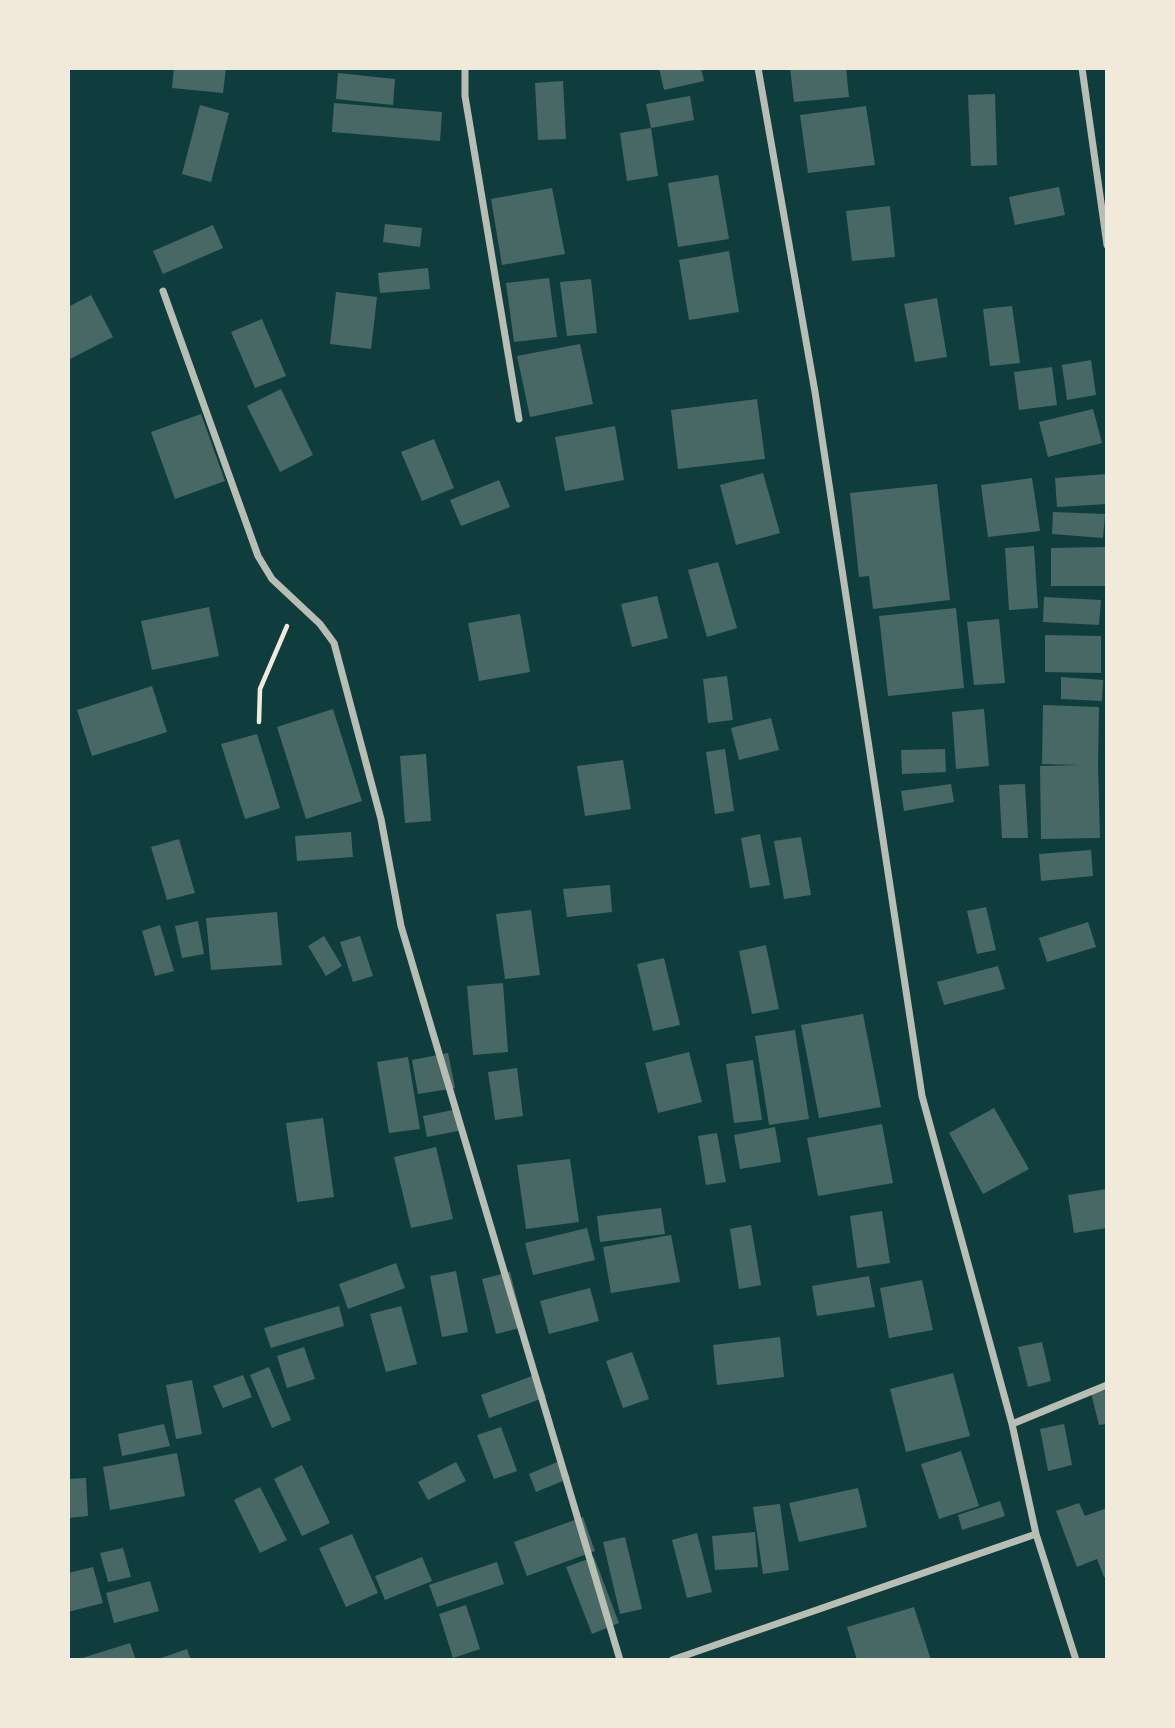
<svg xmlns="http://www.w3.org/2000/svg" width="1175" height="1728" font-family="'Public Sans',sans-serif">
<rect width="100%" height="100%" fill="#0f3d3e"/>
<path fill="#486865" d="M174,68H226L223,93L172,88Z
M659,68H701L704,81L664,90Z
M790,68H846L849,97L794,102Z
M338,73L395,79L393,105L336,99Z
M563,81L566,139L538,140L535,83Z
M995,94L997,165L971,166L968,95Z
M690,96L694,120L651,128L646,104Z
M334,103L442,112L440,141L332,132Z
M200,105L229,113L211,182L182,174Z
M866,106L875,165L808,173L800,115Z
M651,128L658,176L627,181L620,133Z
M718,175L729,239L678,247L668,183Z
M1059,187L1065,215L1015,225L1009,197Z
M552,188L565,254L502,265L491,199Z
M890,206L895,257L852,261L846,211Z
M385,224L422,228L420,247L383,242Z
M213,225L223,248L163,274L153,251Z
M729,251L739,312L689,320L679,260Z
M428,268L430,289L380,293L378,273Z
M549,278L557,337L514,342L506,283Z
M591,279L597,333L567,336L560,282Z
M336,292L377,297L371,349L330,344Z
M91,295L113,337L68,360V307Z
M937,298L947,357L915,362L904,304Z
M1012,306L1020,363L990,366L983,309Z
M262,319L286,376L255,388L231,332Z
M580,344L593,404L530,417L517,356Z
M1091,360L1096,395L1067,400L1062,365Z
M1052,367L1057,405L1019,410L1014,372Z
M281,389L313,455L280,472L247,406Z
M757,399L765,459L678,469L671,410Z
M1093,409L1102,443L1048,457L1039,422Z
M201,414L225,481L175,499L151,432Z
M615,426L624,480L565,491L555,437Z
M434,439L454,488L422,501L401,452Z
M763,473L780,533L736,545L720,485Z
M1107,474V504L1057,507L1055,478Z
M1032,478L1040,531L988,537L981,485Z
M499,480L510,507L461,526L450,500Z
M937,484L950,600L873,609L869,576L859,577L850,493Z
M1053,512L1105,514L1103,538L1052,534Z
M1034,546L1038,608L1009,610L1005,548Z
M1107,547V586H1051V548Z
M718,562L737,628L707,637L688,570Z
M657,596L668,638L632,647L621,604Z
M1044,597L1101,600L1099,625L1043,622Z
M209,607L219,656L152,670L141,621Z
M956,608L964,688L888,696L879,616Z
M520,614L530,672L479,681L468,623Z
M999,619L1005,683L974,685L967,622Z
M1045,635L1101,636V673L1045,672Z
M727,676L733,720L708,723L703,679Z
M1061,677L1103,680L1102,701L1061,699Z
M152,686L167,732L92,756L77,710Z
M1043,705L1099,707L1098,765L1100,838L1041,839L1040,766L1081,765L1042,764Z
M333,709L362,801L306,819L277,727Z
M984,709L989,766L956,769L952,712Z
M771,718L779,750L739,760L731,728Z
M257,734L280,808L245,819L221,744Z
M725,749L734,811L715,814L706,752Z
M945,749L946,772L902,774L901,750Z
M426,754L431,821L405,823L400,756Z
M623,760L631,809L585,816L577,766Z
M951,784L954,802L904,811L901,791Z
M1025,784L1028,838H1002L999,785Z
M351,832L353,857L297,861L295,836Z
M760,834L770,885L750,888L741,838Z
M801,837L811,895L784,899L774,841Z
M179,839L195,893L167,900L151,847Z
M1091,850L1093,876L1041,881L1039,854Z
M610,885L612,912L567,917L563,889Z
M986,907L996,950L977,954L967,911Z
M531,910L540,975L505,979L496,914Z
M277,912L282,965L211,970L206,918Z
M198,921L204,954L182,958L175,926Z
M1088,922L1096,947L1047,962L1039,938Z
M160,925L174,971L155,976L142,931Z
M324,936L342,966L326,976L308,946Z
M360,936L373,976L353,982L340,942Z
M766,945L779,1009L752,1014L739,951Z
M664,958L680,1025L653,1031L637,964Z
M998,966L1005,989L944,1005L937,982Z
M503,983L508,1052L473,1055L467,986Z
M863,1014L881,1107L819,1118L801,1025Z
M795,1030L809,1119L769,1125L755,1036Z
M689,1052L702,1102L658,1113L645,1063Z
M448,1053L455,1088L418,1094L412,1060Z
M408,1057L420,1129L389,1133L377,1062Z
M753,1060L762,1120L734,1123L726,1064Z
M517,1068L523,1116L495,1120L488,1072Z
M994,1108L1029,1169L983,1194L949,1133Z
M458,1109L463,1130L427,1137L423,1116Z
M323,1118L334,1197L297,1202L286,1123Z
M882,1124L893,1183L818,1196L807,1138Z
M775,1127L781,1162L740,1169L734,1135Z
M717,1133L726,1182L706,1185L698,1136Z
M436,1147L453,1219L411,1228L394,1157Z
M570,1159L579,1222L526,1229L517,1165Z
M1107,1189V1228L1074,1233L1068,1195Z
M661,1208L665,1234L600,1242L597,1216Z
M882,1211L890,1263L857,1268L850,1216Z
M751,1225L761,1285L739,1289L730,1229Z
M587,1228L595,1260L533,1275L525,1243Z
M671,1235L680,1282L611,1293L603,1247Z
M396,1263L405,1288L348,1309L339,1284Z
M456,1271L468,1332L442,1337L430,1276Z
M510,1272L524,1327L496,1334L482,1279Z
M869,1276L875,1307L817,1316L812,1286Z
M922,1280L933,1330L889,1338L880,1288Z
M590,1288L599,1321L549,1334L540,1301Z
M339,1306L344,1326L271,1348L264,1328Z
M401,1306L417,1364L386,1372L370,1314Z
M780,1337L784,1377L717,1385L713,1345Z
M1042,1342L1051,1381L1028,1387L1018,1347Z
M304,1347L315,1379L287,1388L277,1356Z
M632,1352L649,1399L623,1408L606,1361Z
M269,1367L291,1420L272,1428L250,1375Z
M953,1373L970,1436L906,1452L890,1389Z
M537,1374L546,1397L489,1418L481,1395Z
M243,1375L252,1397L223,1408L213,1386Z
M192,1380L202,1434L176,1439L166,1385Z
M1107,1390V1424L1099,1425L1091,1393Z
M164,1424L170,1446L122,1456L118,1434Z
M1064,1424L1072,1465L1048,1471L1040,1429Z
M501,1427L517,1471L494,1479L477,1435Z
M961,1451L979,1506L939,1519L921,1464Z
M177,1453L185,1496L110,1510L103,1467Z
M562,1460L570,1478L536,1492L529,1474Z
M456,1462L466,1481L428,1500L418,1482Z
M302,1465L330,1523L302,1536L274,1479Z
M86,1478L88,1516L68,1518V1479Z
M260,1487L287,1540L260,1553L234,1500Z
M858,1488L867,1527L799,1542L789,1503Z
M1000,1501L1005,1516L962,1530L958,1515Z
M1079,1503L1085,1516L1107,1508V1576L1104,1577L1097,1559L1077,1567L1056,1511Z
M780,1504L789,1570L763,1574L753,1507Z
M583,1517L595,1551L527,1576L514,1542Z
M755,1532L758,1567L715,1570L712,1536Z
M697,1533L712,1592L687,1598L672,1540Z
M352,1534L378,1593L346,1607L319,1548Z
M625,1537L642,1609L620,1614L603,1542Z
M123,1548L131,1577L108,1582L100,1553Z
M422,1557L432,1581L385,1600L375,1576Z
M594,1557L619,1623L592,1634L566,1567Z
M497,1562L504,1584L437,1607L429,1585Z
M93,1567L103,1603L68,1612V1573Z
M150,1581L159,1611L114,1623L106,1593Z
M466,1605L480,1649L453,1658L439,1614Z
M914,1607L931,1660H857L847,1627Z
M130,1643L136,1660H79V1659Z
M187,1649L191,1660H158V1659Z"/>
<g fill="none" stroke-linecap="round" stroke-linejoin="round">
<path stroke="#f1e9da" stroke-width="4.5" d="M259,722L260,689L287,626"/>
<path stroke="#b8beb3" stroke-width="7" d="M465,68V96L519,419
M758,68L815,392L922,1096L1012,1424L1036,1534L1076,1660
M1082,68L1107,245
M163,291L258,556L272,579L320,624L334,643L381,819L401,926L620,1660
M1012,1424L1107,1385
M672,1660L1036,1534"/>
</g>
<rect width="1175" height="1728" fill="none" stroke="#f1e9da" stroke-width="140"/>
</svg>
